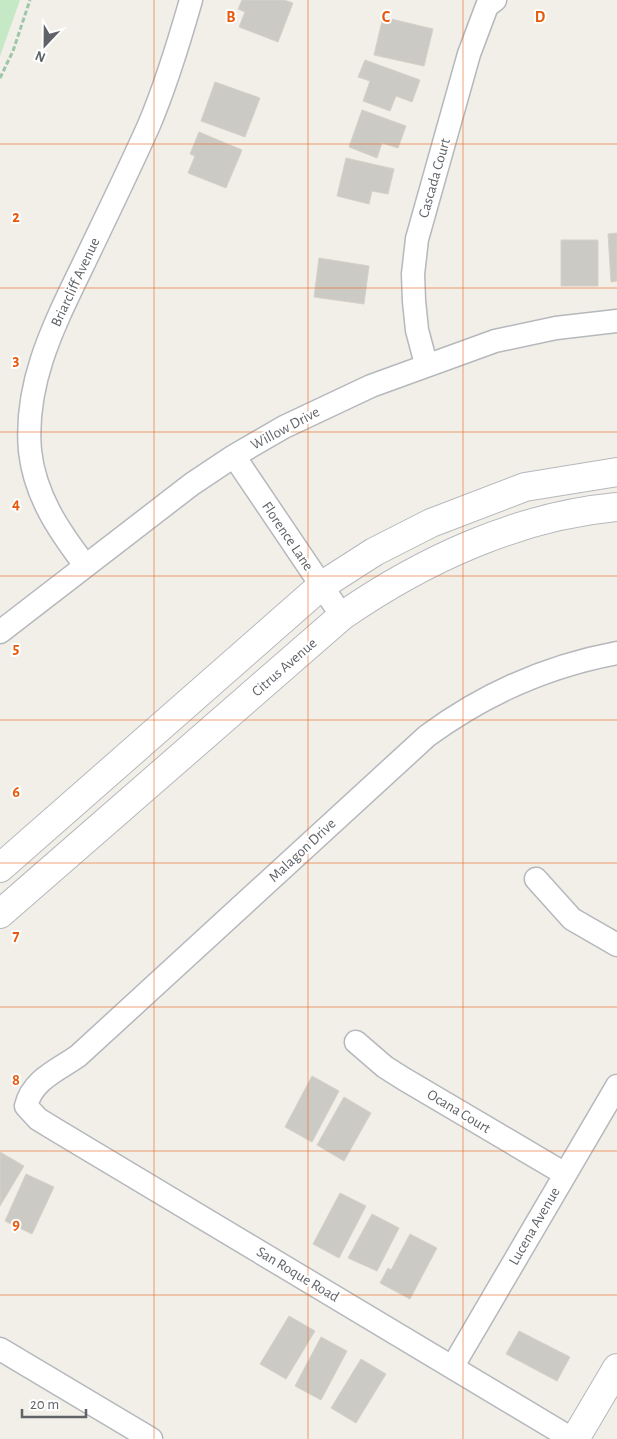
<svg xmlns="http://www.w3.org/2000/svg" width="617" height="1439" font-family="'Alegreya Sans',sans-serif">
<rect width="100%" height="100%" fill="#f1efe8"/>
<path fill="#c5e8c5" d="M0,0H20L0,56Z"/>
<path fill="#cccac5" stroke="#d6d1c6" d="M242,0H284L293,3L278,42L239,27L245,12L238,9Z
M383,17L433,29L424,66L374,55Z
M365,60L420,80L412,102L396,96L390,111L363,101L370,81L358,77Z
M215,82L260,98L245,137L201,121Z
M362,110L406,126L398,148L382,143L377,158L349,147Z
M199,132L242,150L226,188L188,173L195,156L190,154Z
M346,158L394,169L388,194L372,191L369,204L337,196Z
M617,233V281L611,282L608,234Z
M561,240H598V286H561Z
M319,258L369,266L364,304L314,297Z
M312,1076L339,1091L312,1142L285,1127Z
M344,1097L371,1113L344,1161L317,1145Z
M0,1152L24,1166L0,1206Z
M26,1174L54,1187L32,1234L5,1221Z
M340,1193L366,1206L339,1258L313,1244Z
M372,1214L399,1228L377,1271L348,1258Z
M410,1234L437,1248L410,1299L380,1283L388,1268L391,1270Z
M289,1316L315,1331L286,1379L260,1364Z
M519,1331L570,1357L557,1381L506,1354Z
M321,1337L347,1351L321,1400L295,1386Z
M361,1359L386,1374L356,1423L331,1408Z"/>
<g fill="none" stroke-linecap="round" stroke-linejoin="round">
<defs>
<path id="minor" d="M426,364L417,330L414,301L413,274L417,239L469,54L487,6L495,0
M234,456L342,616
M85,565C59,531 35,496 30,451C24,383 54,325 83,265C105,219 128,172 149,125C166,85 179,42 191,0
M0,632L192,484L234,456L284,427L371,386L495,341L556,328L617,321
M536,879L572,919L617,945
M356,1042L385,1067L404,1079L565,1174
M0,1349L151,1439
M453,1366L617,1086
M572,1439L56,1130L38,1119L26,1106C32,1080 58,1070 78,1056L427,736C484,694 547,666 617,653"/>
<path id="tertiary" d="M0,868L321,586L374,552L431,523L525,487L617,472
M0,914L342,616C423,560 518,516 617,507
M575,1439L617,1368"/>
</defs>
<use href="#minor" stroke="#b5b8bc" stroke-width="25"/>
<use href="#tertiary" stroke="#b5b8bc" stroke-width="30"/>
<path stroke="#9cc7a9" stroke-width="3" stroke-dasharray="5 2.5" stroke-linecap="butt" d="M0,78L13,51L30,0"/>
<use href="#minor" stroke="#fff" stroke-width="22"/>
<use href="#tertiary" stroke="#fff" stroke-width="28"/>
</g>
<path fill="none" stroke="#e8590c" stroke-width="1" stroke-opacity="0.55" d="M154,0V1439M308,0V1439M463,0V1439M0,144H617M0,288H617M0,432H617M0,576H617M0,720H617M0,863H617M0,1007H617M0,1151H617M0,1295H617"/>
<g text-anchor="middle" stroke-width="4" stroke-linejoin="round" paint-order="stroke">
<g font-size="15" fill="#5f6368" stroke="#fff">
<text transform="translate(434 178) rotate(-74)" y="5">Cascada Court</text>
<text transform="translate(75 282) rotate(-65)" y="5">Briarcliff Avenue</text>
<text transform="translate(285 428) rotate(-28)" y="5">Willow Drive</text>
<text transform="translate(288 536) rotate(56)" y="5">Florence Lane</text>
<text transform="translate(284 667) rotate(-41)" y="5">Citrus Avenue</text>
<text transform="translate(302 850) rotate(-43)" y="5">Malagon Drive</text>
<text transform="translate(459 1111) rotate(31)" y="5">Ocana Court</text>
<text transform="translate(534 1226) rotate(-60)" y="5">Lucena Avenue</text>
<text transform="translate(298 1274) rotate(31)" y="5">San Roque Road</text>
</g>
</g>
<g font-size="16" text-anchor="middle" font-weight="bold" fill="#e8590c" stroke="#fff" stroke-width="4" stroke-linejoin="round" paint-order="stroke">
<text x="231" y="22">B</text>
<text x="386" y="22">C</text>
<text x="540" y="22">D</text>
<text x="16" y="222">2</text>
<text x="16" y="365">3</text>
<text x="16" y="509">4</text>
<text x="16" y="653">5</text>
<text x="16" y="797">6</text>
<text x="16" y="941">7</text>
<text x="16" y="1085">8</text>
<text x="16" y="1229">9</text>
</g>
<g transform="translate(45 45) rotate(202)" stroke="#ffffff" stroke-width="4" paint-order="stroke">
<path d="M0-4L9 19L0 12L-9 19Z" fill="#5f6368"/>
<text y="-8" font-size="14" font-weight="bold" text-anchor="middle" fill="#5f6368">N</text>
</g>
<path d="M22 1409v8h64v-8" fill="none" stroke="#5f6368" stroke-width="2.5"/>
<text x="30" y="1409" font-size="15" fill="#5f6368" stroke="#ffffff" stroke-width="4" paint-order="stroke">20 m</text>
</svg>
